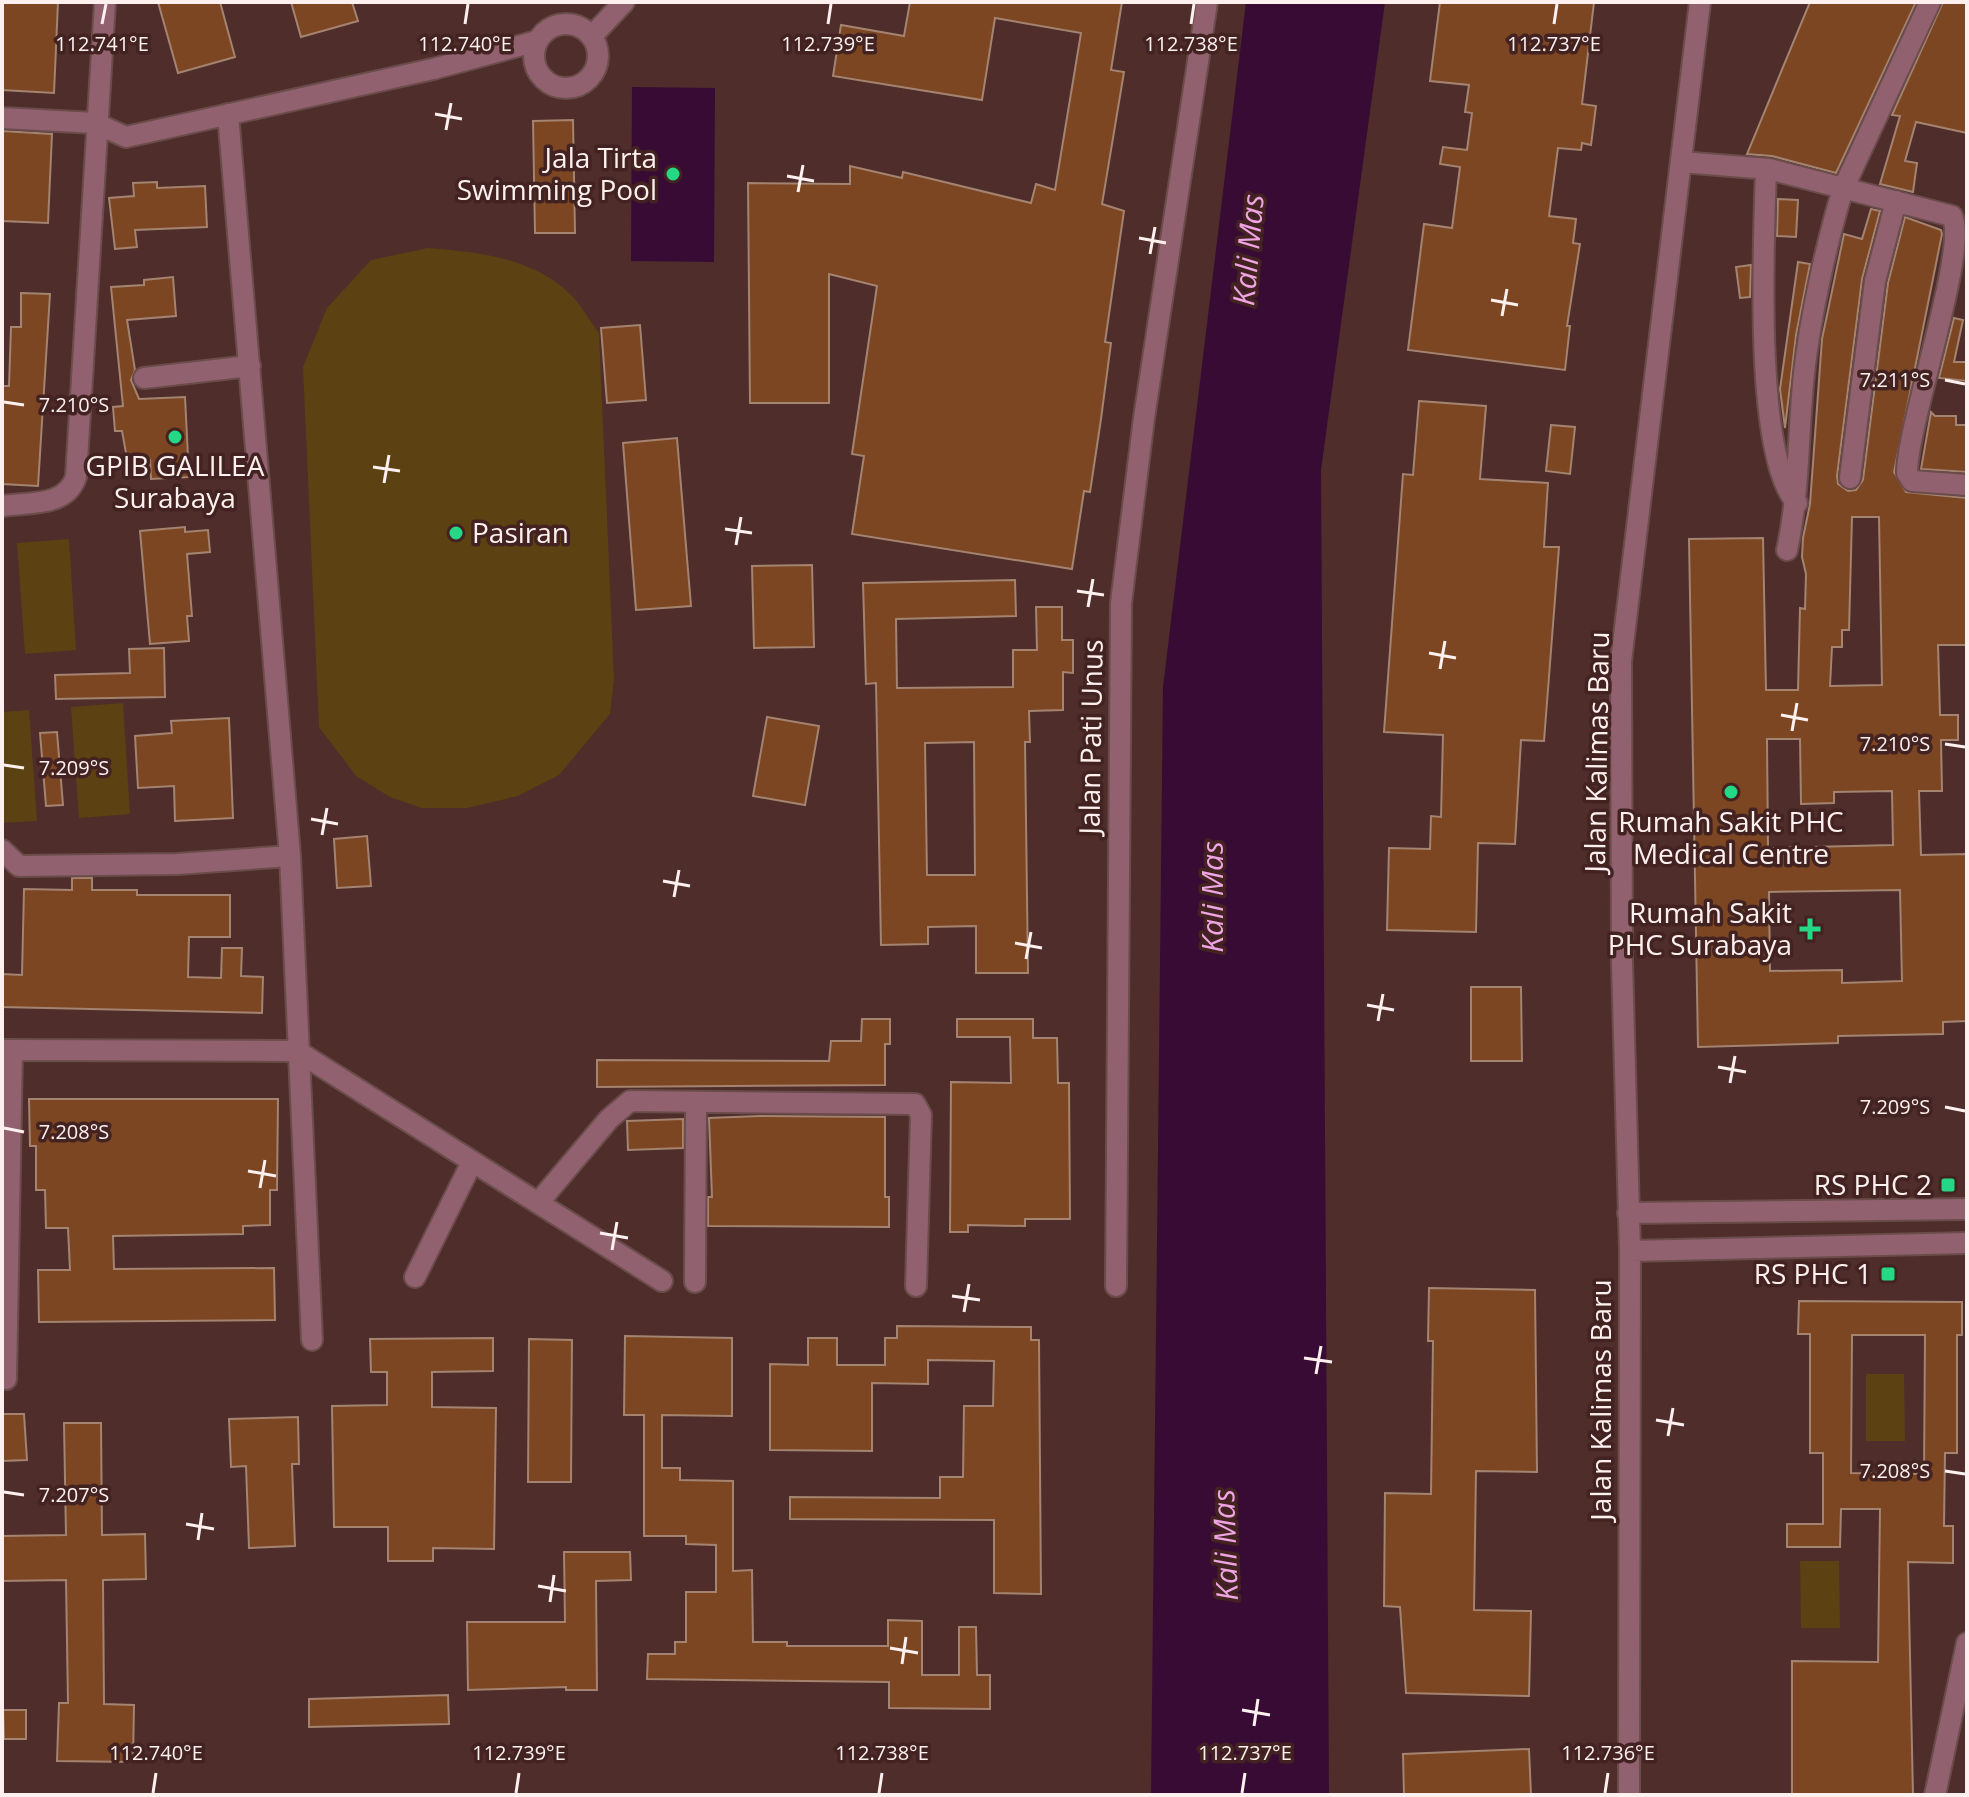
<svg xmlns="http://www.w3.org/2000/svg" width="1969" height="1797" font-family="'Open Sans',sans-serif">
<rect width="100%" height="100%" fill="#4e2d2b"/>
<path fill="#5c4113" d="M428,248C479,252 536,258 573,297C583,308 590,321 599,333L614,679L610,714L559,775L518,796L467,808H422L390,797L356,776L319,727L303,367L327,308L371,260Z
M69,539L76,650L25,654L17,543Z
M123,703L130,814L79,818L71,707Z
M29,710L37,821L2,823V712Z
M1866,1374H1904L1905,1441H1866Z
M1800,1561H1839L1840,1628H1801Z"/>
<path fill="#380b34" d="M1246,2H1385L1321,470L1329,1795H1151L1163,687Z
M632,87L715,88L714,262L631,261Z"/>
<path fill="#7c4623" stroke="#a48370" stroke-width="2" fill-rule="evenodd" d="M2,2H58L54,93L2,90Z
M158,2H220L235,57L178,73Z
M291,2H352L358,21L301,37Z
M910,2H1122L1111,70L1124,72L1102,204L1124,211L1105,342L1111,343L1101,419L1090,492L1084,491L1072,569L852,534L864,456L852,454L877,286L829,274V403H750L748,183L850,184V166L902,178L903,172L1031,203L1036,184L1055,190L1081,33L995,18L982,100L833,76L841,25L904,36Z
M1440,2H1594L1582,104L1596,106L1591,145L1582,143L1581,150L1558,148L1549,216L1576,219L1573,243L1580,244L1567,326H1570L1565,370L1408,350L1424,224L1452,228L1460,167L1440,164L1443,147L1467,150L1472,113L1465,112L1469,85L1430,81Z
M1810,2H1916L1836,173L1772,156L1747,154Z
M1943,2H1967V133L1916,122L1905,161L1917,163L1913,192L1880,184L1900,116L1892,115Z
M573,120L575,233H535L533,121Z
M2,131L52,134L48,223L2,221Z
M157,182V188L205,186L207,227L135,230L137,247L115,249L109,198L134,196L133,183Z
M1778,199L1798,200L1796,237L1777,236Z
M1871,209L1880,211L1862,279L1837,476L1838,484L1848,491L1856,490L1863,480L1888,283L1905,217L1941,230L1942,234L1894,472L1906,492L1967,498V645H1938L1940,715H1958V740H1941L1942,791H1919L1921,855L1967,854V1021L1943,1022V1034L1838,1036V1043L1698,1047L1689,539L1763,538L1766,690H1798L1800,608L1805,609L1806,574L1802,557L1803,538L1810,504L1822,339L1844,234L1862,239ZM1852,517H1879L1882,685L1830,686L1832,647H1842V630H1849ZM1767,739H1800L1801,804L1834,803V792L1892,791L1893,845L1768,848ZM1900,890L1902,981L1842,983V970L1770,971L1769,892Z
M1798,262L1810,264L1796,335L1785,428L1780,389Z
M1751,265L1750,297L1740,298L1736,267Z
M173,277L176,316L127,320L135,370L131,380L139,399L185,397L189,477L151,479L150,460L128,464L122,431H115L113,407L123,406L111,287L144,285V280Z
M21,293L50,294L38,486L2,484V386H9L11,327H21Z
M1954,318L1963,320L1954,362H1967V381L1939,378Z
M640,325L646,400L607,403L601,328Z
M1419,401L1486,406L1480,479L1548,483L1544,547H1559L1544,741L1521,740L1515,844L1478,843L1476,932L1387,930L1389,848L1430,849L1431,816L1441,817L1443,735L1384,732L1403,474L1413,475Z
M1931,412L1935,416H1956V425H1967V472L1921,469Z
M1551,425L1575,427L1570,474L1546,471Z
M677,438L691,606L636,610L623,443Z
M185,527V532L208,530L210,552L187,554L192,616H187L189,641L150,644L140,531Z
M812,565L814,647L754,648L752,566Z
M1015,580L1016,616L896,619L897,688L1013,687V650H1037L1036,607H1062V640H1073V673L1063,672V710L1029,711L1030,742H1025L1028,973H976V926L928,927V944L881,945L876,683L866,684L863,583ZM974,742L975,875H927L925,743Z
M164,648L165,697L56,699L55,675L130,673L129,649Z
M767,717L819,726L805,805L753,796Z
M229,718L233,818L175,821L174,786L138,788L135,736L172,733L171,721Z
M57,732L63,805L46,806L40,733Z
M367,836L371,886L337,888L334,839Z
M72,878H92V890H137V895H230V937H189L188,977L221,978L222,948H242L241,976L263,977L262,1013L2,1007V974L22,975L24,889L72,890Z
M1471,987H1521L1522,1061H1471Z
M862,1019H890V1044H885V1085L597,1087V1060L829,1061L831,1041H861Z
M957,1019H1033V1038H1057L1058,1083H1069L1070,1219H1025V1226L968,1225V1232H950L951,1082L1011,1083L1010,1037H957Z
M29,1099H278L277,1190H270V1225L243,1226V1234L113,1236L114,1269L274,1268L275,1320L39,1322L38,1270H70L68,1228H46L45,1190H36V1146H30Z
M760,1116L885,1117V1197H889V1227L708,1226V1197H712L709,1118Z
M683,1119V1148L628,1150L627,1121Z
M1429,1288L1535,1290L1537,1472L1476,1471L1474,1610L1531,1611L1529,1696L1406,1693L1400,1607L1384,1606L1385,1493L1431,1494L1433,1341H1428Z
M1799,1301L1962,1302V1335H1957V1453H1945L1944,1526H1953V1563L1908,1562L1913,1795H1792V1661L1878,1662L1879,1583L1880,1509H1841L1840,1547H1787V1524H1823V1453H1810V1334H1798ZM1852,1335H1925L1924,1474L1851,1473Z
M897,1326L1031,1327V1340H1039L1041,1594L994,1593V1520L790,1519V1497L940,1498V1477H963L964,1406H993L994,1361L928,1360V1384L872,1383V1451L770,1450V1364L808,1365V1338H837V1365H885V1338H897Z
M625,1336L732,1338V1416L662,1415V1468H680V1480L733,1481V1571L752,1570L753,1642H787V1646H888V1620L922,1621V1675H959V1627H976L977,1675H990V1709L889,1708V1682L647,1679L648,1654H675V1642H686V1592H716V1545L686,1544V1536H644V1415H624Z
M493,1338V1371L432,1372V1407L496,1408L494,1549L433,1548V1561H388V1527H334L332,1406L387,1405V1372H371L370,1339Z
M529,1339L572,1340L571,1482H528Z
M2,1414H24L27,1460L2,1461Z
M298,1417L299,1464H292L295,1546L249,1548L246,1466L231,1467L229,1419Z
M64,1423H101L102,1535L145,1534L146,1579L103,1580L104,1704L134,1705L133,1762L57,1761L59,1703H68L66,1580L2,1581V1536L66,1535Z
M564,1552H630L631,1580L596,1581L597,1690H566V1687L468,1690L467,1622H565Z
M448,1695L449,1724L309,1727V1699Z
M3,1710H26V1739H4Z
M1529,1749L1531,1795H1404L1403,1754Z"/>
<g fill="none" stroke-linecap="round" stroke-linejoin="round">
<defs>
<path id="minor" d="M534 56a32 32 0 1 1 64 0a32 32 0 1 1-64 0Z
M593,35L624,2
M228,114L290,856
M2,118L95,123L126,137L433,69L537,41
M1681,162L1769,169L1952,216C1969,247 1907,424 1907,473L1912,481L1967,485
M1766,169C1764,236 1753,457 1797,503
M144,378L250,366
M1850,478L1875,281L1896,201
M2,506C30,502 66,507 76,477L105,2
M1787,550C1799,494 1798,440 1803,384C1808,327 1826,244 1843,189L1930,2
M2,850L19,866L177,864L290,856L312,1340
M2,1050L297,1051L662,1281
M538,1203L609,1119L630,1101L915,1104L921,1115L916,1286
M415,1277L472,1162
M695,1282L696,1102
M1116,1286L1121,603L1144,418L1207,2
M6,1379L12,1050
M1935,1795L1967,1643"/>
<path id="tertiary" d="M1628,1213L1967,1209
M1630,1251L1967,1243
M1629,1795L1630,1251L1622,962L1621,661L1700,2"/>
</defs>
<use href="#minor" stroke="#6a4c4a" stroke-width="24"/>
<use href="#tertiary" stroke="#6a4c4a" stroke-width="24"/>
<use href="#minor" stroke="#926170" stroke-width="20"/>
<use href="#tertiary" stroke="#926170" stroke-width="20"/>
</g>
<path fill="none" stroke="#fef0ef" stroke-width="3" d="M102,24L106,4M465,24L468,4M828,24L831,4M1191,24L1194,4M1554,24L1557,4M435,114L462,119M446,130L451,103M787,176L814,181M798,192L803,165M1139,238L1166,243M1150,254L1155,227M1491,300L1518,305M1502,316L1507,289M1945,380L1965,384M4,402L24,405M373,467L400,471M384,483L389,455M725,529L752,533M736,545L741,517M1077,591L1104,595M1088,607L1093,579M1429,653L1456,658M1440,669L1445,641M1781,715L1808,720M1792,731L1797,703M1945,744L1965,747M4,765L24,768M311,819L338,824M322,835L327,808M663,881L690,886M674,897L679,870M1015,943L1042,948M1026,959L1031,932M1367,1005L1394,1010M1378,1021L1383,994M1718,1067L1746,1072M1730,1083L1735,1056M1945,1107L1965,1111M4,1128L24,1132M248,1171L276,1176M260,1188L265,1160M600,1233L628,1238M612,1250L617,1222M952,1296L980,1300M964,1312L969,1284M1304,1358L1332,1362M1316,1374L1321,1346M1656,1420L1684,1425M1668,1436L1673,1408M1945,1471L1965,1474M4,1492L24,1495M186,1524L214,1529M198,1540L202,1513M538,1586L566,1591M550,1602L554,1575M890,1648L918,1653M902,1664L906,1637M1242,1710L1270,1715M1254,1726L1258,1699M153,1793L156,1773M516,1793L519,1773M879,1793L882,1773M1242,1793L1245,1773M1605,1793L1608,1773"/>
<g fill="#25d886" stroke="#432321" stroke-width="3">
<circle cx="673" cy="174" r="8"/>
<circle cx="175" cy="437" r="8"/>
<circle cx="456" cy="533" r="8"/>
<circle cx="1731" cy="792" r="8"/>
<path d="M1806 917h8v8h8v8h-8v8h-8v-8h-8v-8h8z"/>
<rect x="1940" y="1177" width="16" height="16" rx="4"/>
<rect x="1880" y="1266" width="16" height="16" rx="4"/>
</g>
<g text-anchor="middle" stroke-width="7" stroke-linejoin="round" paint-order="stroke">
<g font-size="28" fill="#fef0ef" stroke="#432321" text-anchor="end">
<text x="657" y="168">Jala Tirta<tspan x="657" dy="32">Swimming Pool</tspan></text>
<text x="175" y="476" text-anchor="middle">GPIB GALILEA<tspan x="175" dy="32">Surabaya</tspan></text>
<text x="472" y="543" text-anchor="start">Pasiran</text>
<text x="1731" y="832" text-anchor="middle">Rumah Sakit PHC<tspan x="1731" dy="32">Medical Centre</tspan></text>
<text x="1792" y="923">Rumah Sakit<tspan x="1792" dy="32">PHC Surabaya</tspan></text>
<text x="1932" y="1195">RS PHC 2</text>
<text x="1872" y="1284">RS PHC 1</text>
</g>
<g font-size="28" fill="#fef0ef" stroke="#432321">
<text transform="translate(1091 737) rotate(-89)" y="10">Jalan Pati Unus</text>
<text transform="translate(1597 752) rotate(-89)" y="10">Jalan Kalimas Baru</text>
<text transform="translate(1601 1400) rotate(-90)" y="10">Jalan Kalimas Baru</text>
</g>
<g font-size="30" font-style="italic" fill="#efa4e3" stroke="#432321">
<text transform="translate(1249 250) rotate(-85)" y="10">Kali Mas</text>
<text transform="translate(1213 897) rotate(-90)" y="10">Kali Mas</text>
<text transform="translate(1226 1545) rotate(-92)" y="10">Kali Mas</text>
</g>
</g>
<g font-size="20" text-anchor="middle" fill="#fef0ef" stroke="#432321" stroke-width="7" stroke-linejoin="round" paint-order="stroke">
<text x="102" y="51">112.741°E</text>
<text x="465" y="51">112.740°E</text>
<text x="828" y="51">112.739°E</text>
<text x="1554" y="51">112.737°E</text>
<text x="1191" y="51">112.738°E</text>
<text x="1895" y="387">7.211°S</text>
<text x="74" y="412">7.210°S</text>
<text x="1895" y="751">7.210°S</text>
<text x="74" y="775">7.209°S</text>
<text x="1895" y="1114">7.209°S</text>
<text x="74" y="1139">7.208°S</text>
<text x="1895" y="1478">7.208°S</text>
<text x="74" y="1502">7.207°S</text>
<text x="156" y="1760">112.740°E</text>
<text x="519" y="1760">112.739°E</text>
<text x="882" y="1760">112.738°E</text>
<text x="1245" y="1760">112.737°E</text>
<text x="1608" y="1760">112.736°E</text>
</g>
<rect width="1969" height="1797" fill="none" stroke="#fef0ef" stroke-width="8"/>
</svg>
